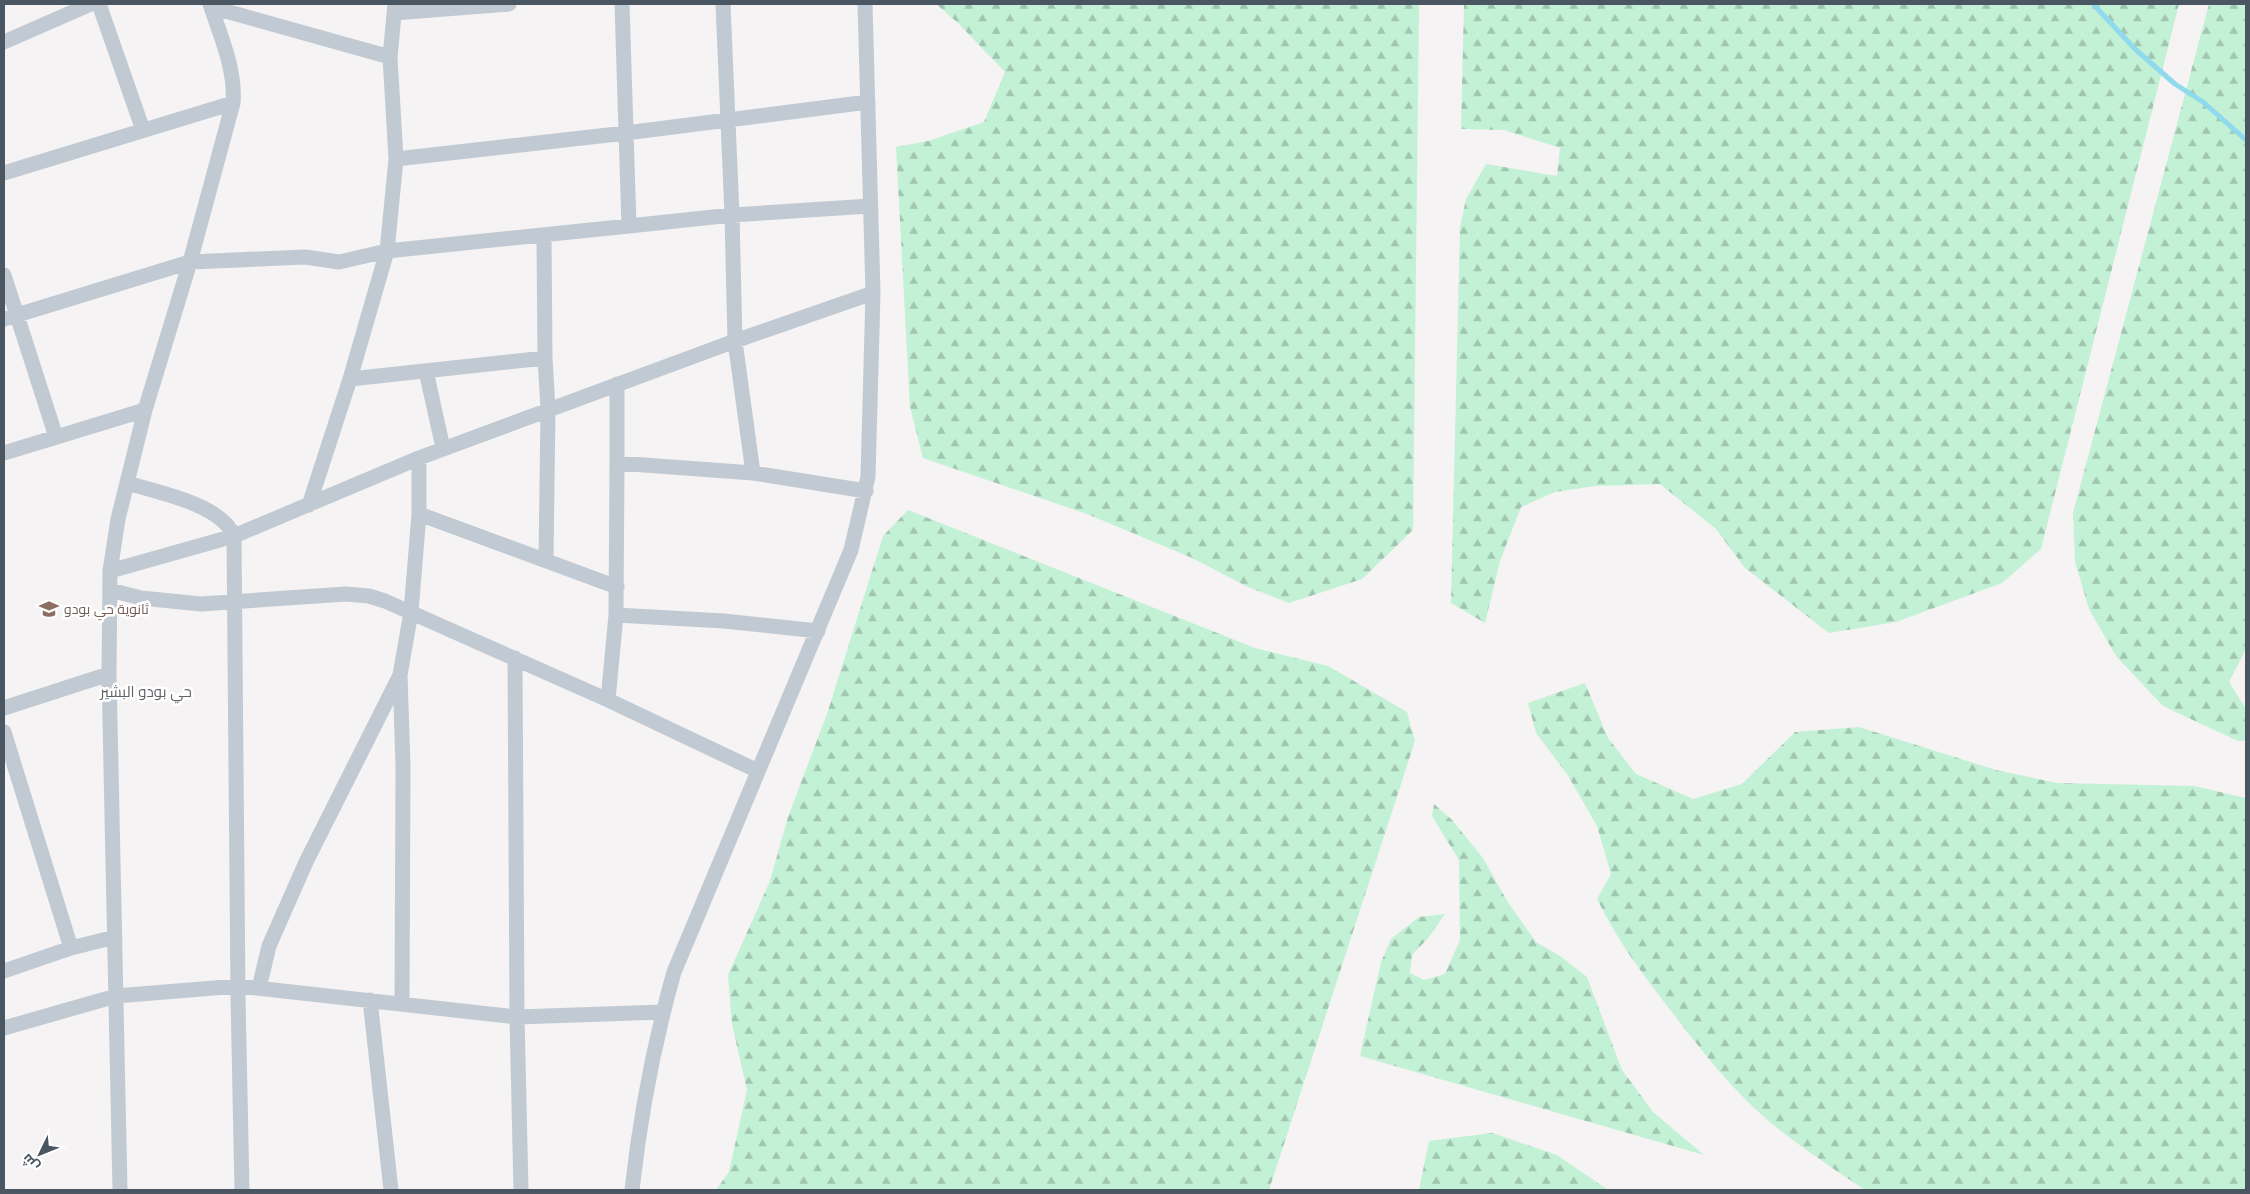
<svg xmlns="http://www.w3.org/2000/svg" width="2250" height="1194" font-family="Roboto,Cairo,sans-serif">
<defs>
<pattern id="forest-firs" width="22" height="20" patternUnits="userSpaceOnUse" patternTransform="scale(1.25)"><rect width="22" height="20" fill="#c3f1d5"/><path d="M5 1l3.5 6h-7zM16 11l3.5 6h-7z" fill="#a0c6b0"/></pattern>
</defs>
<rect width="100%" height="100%" fill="#f5f3f3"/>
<path fill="url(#forest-firs)" d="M936,4H1419L1413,530L1362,579L1289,603L1248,587L1190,557L1087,514L923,458L910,407L896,147L928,141L984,122L1005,72L958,23Z
M1464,4H2179L2041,549L2002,583L1896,622L1829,633L1745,568L1716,529L1660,484L1596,486L1555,492L1521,507L1500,561L1485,623L1451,603L1460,227L1466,199L1486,164L1557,176L1560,148L1504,130L1461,129Z
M2209,4H2246V649L2229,682L2246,709V741H2238L2163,706L2116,656L2089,609L2075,562L2073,513Z
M908,510L1255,648L1328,666L1407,712L1415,741L1269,1190H716L729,1172L747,1090L732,1024L728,975L770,881L788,817L827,714L883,536Z
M1585,683L1608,738L1636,774L1693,799L1742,784L1795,732L1859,727L1996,770L2057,783L2194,786L2246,798V1190H1865C1831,1167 1795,1144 1763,1116C1730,1087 1702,1051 1675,1016C1646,979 1618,942 1597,899L1611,874L1597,826L1567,774L1536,733L1528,703Z
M1434,804L1452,820L1483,858L1507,901L1536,942L1560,956L1587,977L1622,1070L1653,1112L1704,1155L1360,1056L1381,962L1391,939L1419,917L1445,914L1429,937L1412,955L1410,973L1424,980L1445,974L1460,940L1459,860L1432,816Z
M1492,1133L1557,1155L1608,1190H1419L1429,1141Z"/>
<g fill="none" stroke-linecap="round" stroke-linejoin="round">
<path stroke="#90daee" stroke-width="5" d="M2093,4L2136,50L2175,84L2203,102L2246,140"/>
<path stroke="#c1cad2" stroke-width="15" d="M99,4L143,130
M622,4L629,226
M723,4L732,215L735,341L753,473
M211,7L390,57
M394,13L509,4
M4,42L91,4
M396,159L626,133L868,102
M4,173L233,103
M544,236L545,358L548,409L546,560
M4,275L56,437
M4,319L190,262L305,257L339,262L387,251L629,226L732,215L870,206
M426,371L443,448
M350,379L545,358
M4,453L145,410
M419,458V514L617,587
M617,463V384
M127,483C157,492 221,504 234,536L238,996L242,1190
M309,505L350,379L387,251L396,159L390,57L395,4
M110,571L234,536L419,458L735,341L873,293
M110,590L141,598L201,604L346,594L369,596L385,601L608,700
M616,615L724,621L818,631
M515,658L517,1017L521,1190
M400,675L403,766L402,1003
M4,708L109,674
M4,732L71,948
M758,771L608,700L616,615L617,463L753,473L866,491
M4,971L71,948L115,937
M259,988L269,946L306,862L400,675L411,612L419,514
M370,1000L391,1190
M4,1028L116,996L238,986L517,1017L663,1012
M120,1190L109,674L110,571L118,519L145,410L190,262L233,103C236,70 220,35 210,4
M632,1190C640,1117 654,1043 674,972L851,550L868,477L873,293L865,4"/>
</g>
<defs>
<symbol id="school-bare" viewBox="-9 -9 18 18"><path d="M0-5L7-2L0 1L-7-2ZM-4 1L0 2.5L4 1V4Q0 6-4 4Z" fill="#8d6e63" stroke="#fff" stroke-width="2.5" paint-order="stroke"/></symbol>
</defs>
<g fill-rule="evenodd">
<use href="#school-bare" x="35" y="595" width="28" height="28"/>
</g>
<g text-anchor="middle" stroke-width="5" stroke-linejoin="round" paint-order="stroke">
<g font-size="14" fill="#785e54" stroke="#fff" text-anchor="start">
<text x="64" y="614">ثانوية حي بودو</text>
</g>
<g font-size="15" fill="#5f6368" stroke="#fff">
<text x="146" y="697">حي بودو البشير</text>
</g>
</g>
<rect width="2250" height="1194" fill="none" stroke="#4a5661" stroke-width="10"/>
<g transform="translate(40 1154) rotate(227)" stroke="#ffffff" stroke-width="4" paint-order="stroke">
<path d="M0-4L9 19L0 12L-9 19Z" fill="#4a5661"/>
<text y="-8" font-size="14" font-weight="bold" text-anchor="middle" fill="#4a5661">ش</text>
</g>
</svg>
